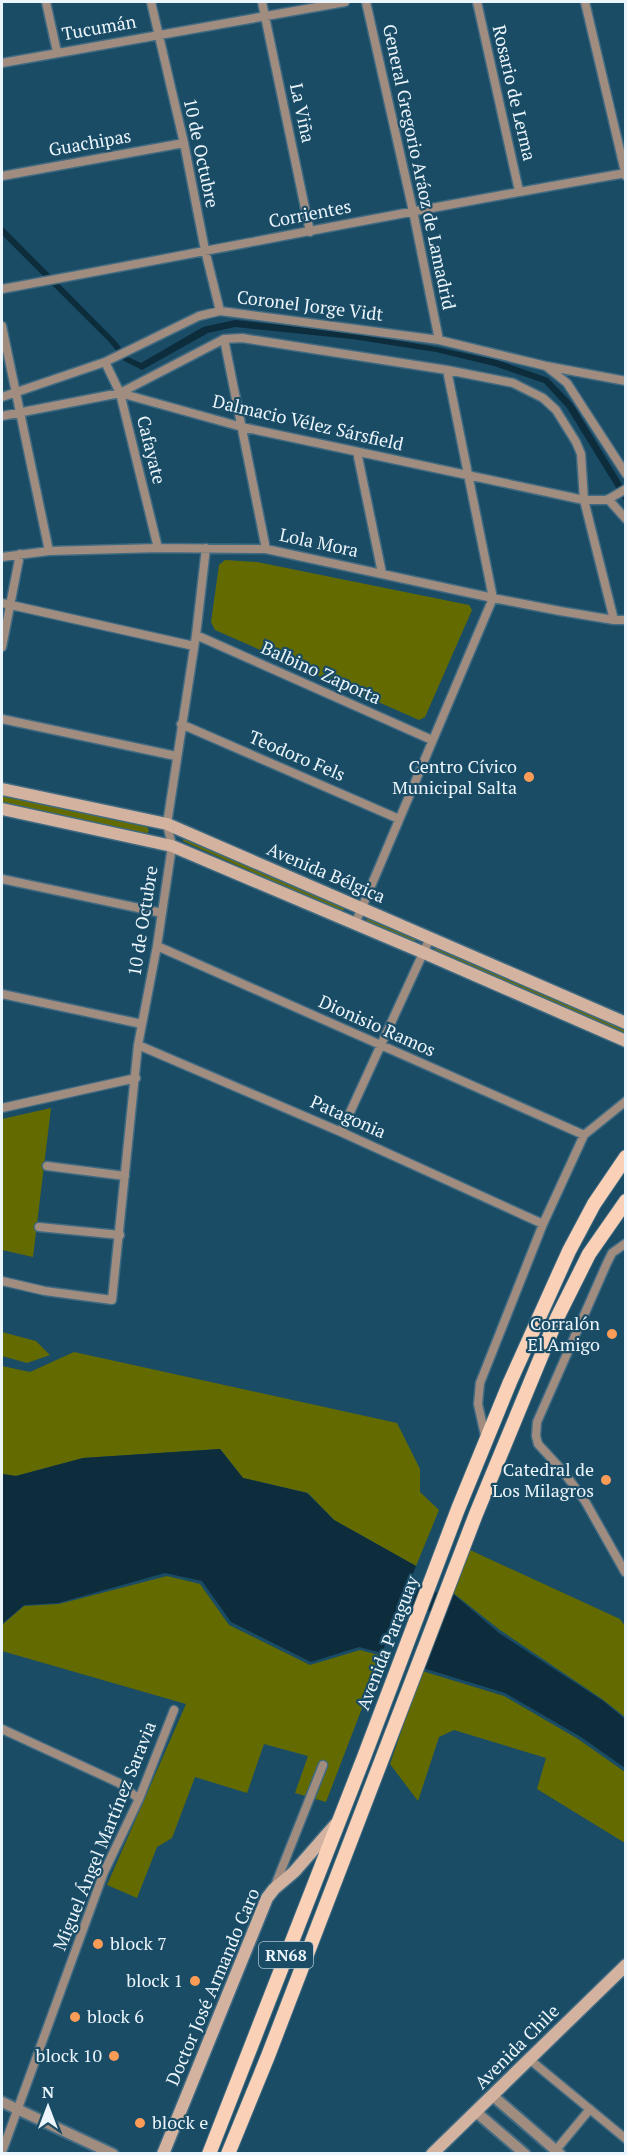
<svg xmlns="http://www.w3.org/2000/svg" width="627" height="2155" font-family="'PT Serif',serif">
<rect width="100%" height="100%" fill="#1a4c66"/>
<path fill="#636b00" d="M225,560L257,562L469,605L472,610L425,717L419,720L215,630L211,622L219,565Z
M2,795L147,827L149,830L147,834H143L2,802Z
M184,836L344,907V910L339,911L185,842L183,841Z
M368,917L415,937V941L413,942L368,924L366,921Z
M436,947L625,1029V1037L434,951Z
M51,1108L33,1257L2,1250V1119Z
M2,1332L36,1341L50,1355L27,1363L2,1356Z
M74,1352L397,1423L420,1469V1492L439,1510L416,1566L334,1520L308,1493L243,1478L220,1449L83,1458L16,1476L2,1474V1366L30,1372Z
M470,1550L620,1619L625,1626V1717L602,1699L500,1630L452,1592Z
M167,1576L200,1584L229,1625L310,1665L360,1650L382,1656L326,1802L295,1793L308,1756L264,1744L247,1793L195,1777L172,1838L157,1847L137,1898L107,1885L186,1704L2,1651V1625L24,1606L59,1604Z
M422,1671L504,1696L578,1739L625,1772V1843L537,1789L546,1758L454,1730L439,1737L418,1801L390,1764Z"/>
<path fill="#0d2c3c" d="M2,226L116,341L128,357L141,363L203,327L235,320L352,333L436,347L497,360L548,378L573,404L625,489V502L567,408L544,383L494,366L436,352L352,339L235,327L208,333L142,370L124,361L110,343L2,235Z
M220,1449L243,1478L307,1493L334,1520L416,1566L382,1653L359,1647L311,1662L231,1622L202,1581L165,1573L58,1603L24,1605L2,1624V1474L16,1476L83,1458Z
M452,1593L499,1633L603,1701L625,1719V1768L581,1737L505,1693L423,1668Z"/>
<g fill="none" stroke-linecap="round" stroke-linejoin="round">
<path stroke="#0d2c3c" stroke-width="20" d="M378,1608L411,1595L450,1607L459,1613"/>
<defs>
<path id="minor" d="M46,2L57,52
M151,2L184,143L205,250L220,311
M262,2L310,232
M366,2L413,211L439,340
M477,2L519,191
M585,2L626,176
M2,63L345,2
M2,176L184,143
M2,289C210,251 417,209 626,173
M2,326L49,551
M224,339L266,549
M105,362L120,393L158,548
M547,367L567,383L626,474
M120,393L224,339L242,338L447,370L513,383L543,398L556,410L576,442L581,454L584,500L614,620
M2,397L105,362L199,316L220,311L439,340L546,366L626,381
M2,416L120,393L242,427L584,500H607L626,489
M357,452L382,573
M608,499L626,519
M2,557L49,551L158,548L266,549L493,598L560,611L614,620H626
M2,603L194,646
M196,635L432,740
M2,647L20,554
M2,719L176,756
M181,724L399,819
M2,879L162,913
M355,924L493,598L447,370
M157,946L584,1135
M2,994L142,1024
M138,1045L341,1132L543,1224
M2,1108L136,1078
M341,1132L430,938
M47,1166L125,1176
M39,1227L120,1235
M2,1281L45,1291L112,1300L138,1045L157,946L172,846L167,824L196,635L206,548
M486,1440L478,1404L480,1383L543,1224L584,1135L626,1101
M625,1572L585,1501L562,1470L538,1444L536,1436L537,1422L607,1263L612,1253L626,1243
M2,1729L119,1783L139,1799
M274,1888L323,1765
M529,2059L626,2139
M556,2150L590,2109
M2,2152L104,1872L139,1799L174,1710"/>
<path id="tertiary" d="M493,2096L560,2154
M2,2102L113,2154
M476,2112L525,2154"/>
<path id="secondary" d="M2,789L167,824L626,1023
M2,809L172,846L422,952L626,1041
M163,2154L267,1898L274,1889L294,1872L336,1824
M432,2154L626,1965"/>
<path id="primary" d="M209,2154L364,1757L458,1509L510,1382L569,1251L594,1204L626,1157
M228,2154L268,2056L476,1514L557,1318L589,1254L626,1201"/>
</defs>
<use href="#minor" stroke="#406a81" stroke-width="11"/>
<use href="#tertiary" stroke="#406a81" stroke-width="14"/>
<use href="#secondary" stroke="#406a81" stroke-width="15"/>
<use href="#primary" stroke="#406a81" stroke-width="16"/>
<use href="#minor" stroke="#a18d80" stroke-width="8"/>
<use href="#tertiary" stroke="#a18d80" stroke-width="10"/>
<use href="#secondary" stroke="#d3b39f" stroke-width="12"/>
<use href="#primary" stroke="#fad1b7" stroke-width="14"/>
</g>
<g fill="#fd9c56" stroke="#1a4c66" stroke-width="2">
<circle cx="529" cy="777" r="6"/>
<circle cx="612" cy="1334" r="6"/>
<circle cx="606" cy="1480" r="6"/>
<circle cx="98" cy="1944" r="6"/>
<circle cx="195" cy="1981" r="6"/>
<circle cx="75" cy="2017" r="6"/>
<circle cx="114" cy="2056" r="6"/>
<circle cx="140" cy="2123" r="6"/>
</g>
<g text-anchor="middle" stroke-width="4.5" stroke-linejoin="round" paint-order="stroke">
<rect fill="#1a4c66" stroke="#acc2ce" stroke-width="1.5" x="259" y="1942" width="54" height="26" rx="4.5"/>
<g font-size="16" font-weight="bold" fill="#ebf5fb">
<text x="286" y="1961">RN68</text>
</g>
<g font-size="18" fill="#ebf5fb" stroke="#1a4c66">
<text transform="translate(99 28) rotate(-10)" y="6">Tucumán</text>
<text transform="translate(514 93) rotate(77)" y="6">Rosario de Lerma</text>
<text transform="translate(302 113) rotate(78)" y="6">La Viña</text>
<text transform="translate(90 143) rotate(-10)" y="6">Guachipas</text>
<text transform="translate(201 153) rotate(78)" y="6">10 de Octubre</text>
<text transform="translate(419 167) rotate(78)" y="6">General Gregorio Aráoz de Lamadrid</text>
<text transform="translate(310 214) rotate(-11)" y="6">Corrientes</text>
<text transform="translate(310 306) rotate(7)" y="6">Coronel Jorge Vidt</text>
<text transform="translate(308 423) rotate(13)" y="6">Dalmacio Vélez Sársfield</text>
<text transform="translate(151 450) rotate(76)" y="6">Cafayate</text>
<text transform="translate(319 543) rotate(12)" y="6">Lola Mora</text>
<text transform="translate(321 673) rotate(24)" y="6">Balbino Zaporta</text>
<text transform="translate(297 756) rotate(23)" y="6">Teodoro Fels</text>
<text transform="translate(326 873) rotate(23)" y="6">Avenida Bélgica</text>
<text transform="translate(143 921) rotate(-81)" y="6">10 de Octubre</text>
<text transform="translate(377 1026) rotate(24)" y="6">Dionisio Ramos</text>
<text transform="translate(348 1117) rotate(24)" y="6">Patagonia</text>
<text transform="translate(388 1643) rotate(-69)" y="6">Avenida Paraguay</text>
<text transform="translate(105 1836) rotate(-68)" y="6">Miguel Ángel Martínez Saravia</text>
<text transform="translate(213 1987) rotate(-67)" y="6">Doctor José Armando Caro</text>
<text transform="translate(517 2047) rotate(-45)" y="6">Avenida Chile</text>
</g>
<g font-size="18" fill="#ebf5fb" stroke="#1a4c66" text-anchor="end">
<text x="517" y="773">Centro Cívico<tspan x="517" dy="21">Municipal Salta</tspan></text>
<text x="600" y="1330">Corralón<tspan x="600" dy="21">El Amigo</tspan></text>
<text x="594" y="1476">Catedral de<tspan x="594" dy="21">Los Milagros</tspan></text>
<text x="110" y="1950" text-anchor="start">block 7</text>
<text x="183" y="1987">block 1</text>
<text x="87" y="2023" text-anchor="start">block 6</text>
<text x="102" y="2062">block 10</text>
<text x="152" y="2129" text-anchor="start">block e</text>
</g>
</g>
<rect width="627" height="2155" fill="none" stroke="#ebf5fb" stroke-width="6"/>
<g transform="translate(48 2107)" stroke="#1a4c66" stroke-width="4.5" paint-order="stroke">
<path d="M0-4.5L10 22L0 15L-10 22Z" fill="#ebf5fb"/>
<text y="-9" font-size="16" font-weight="bold" text-anchor="middle" fill="#ebf5fb">N</text>
</g>
</svg>
